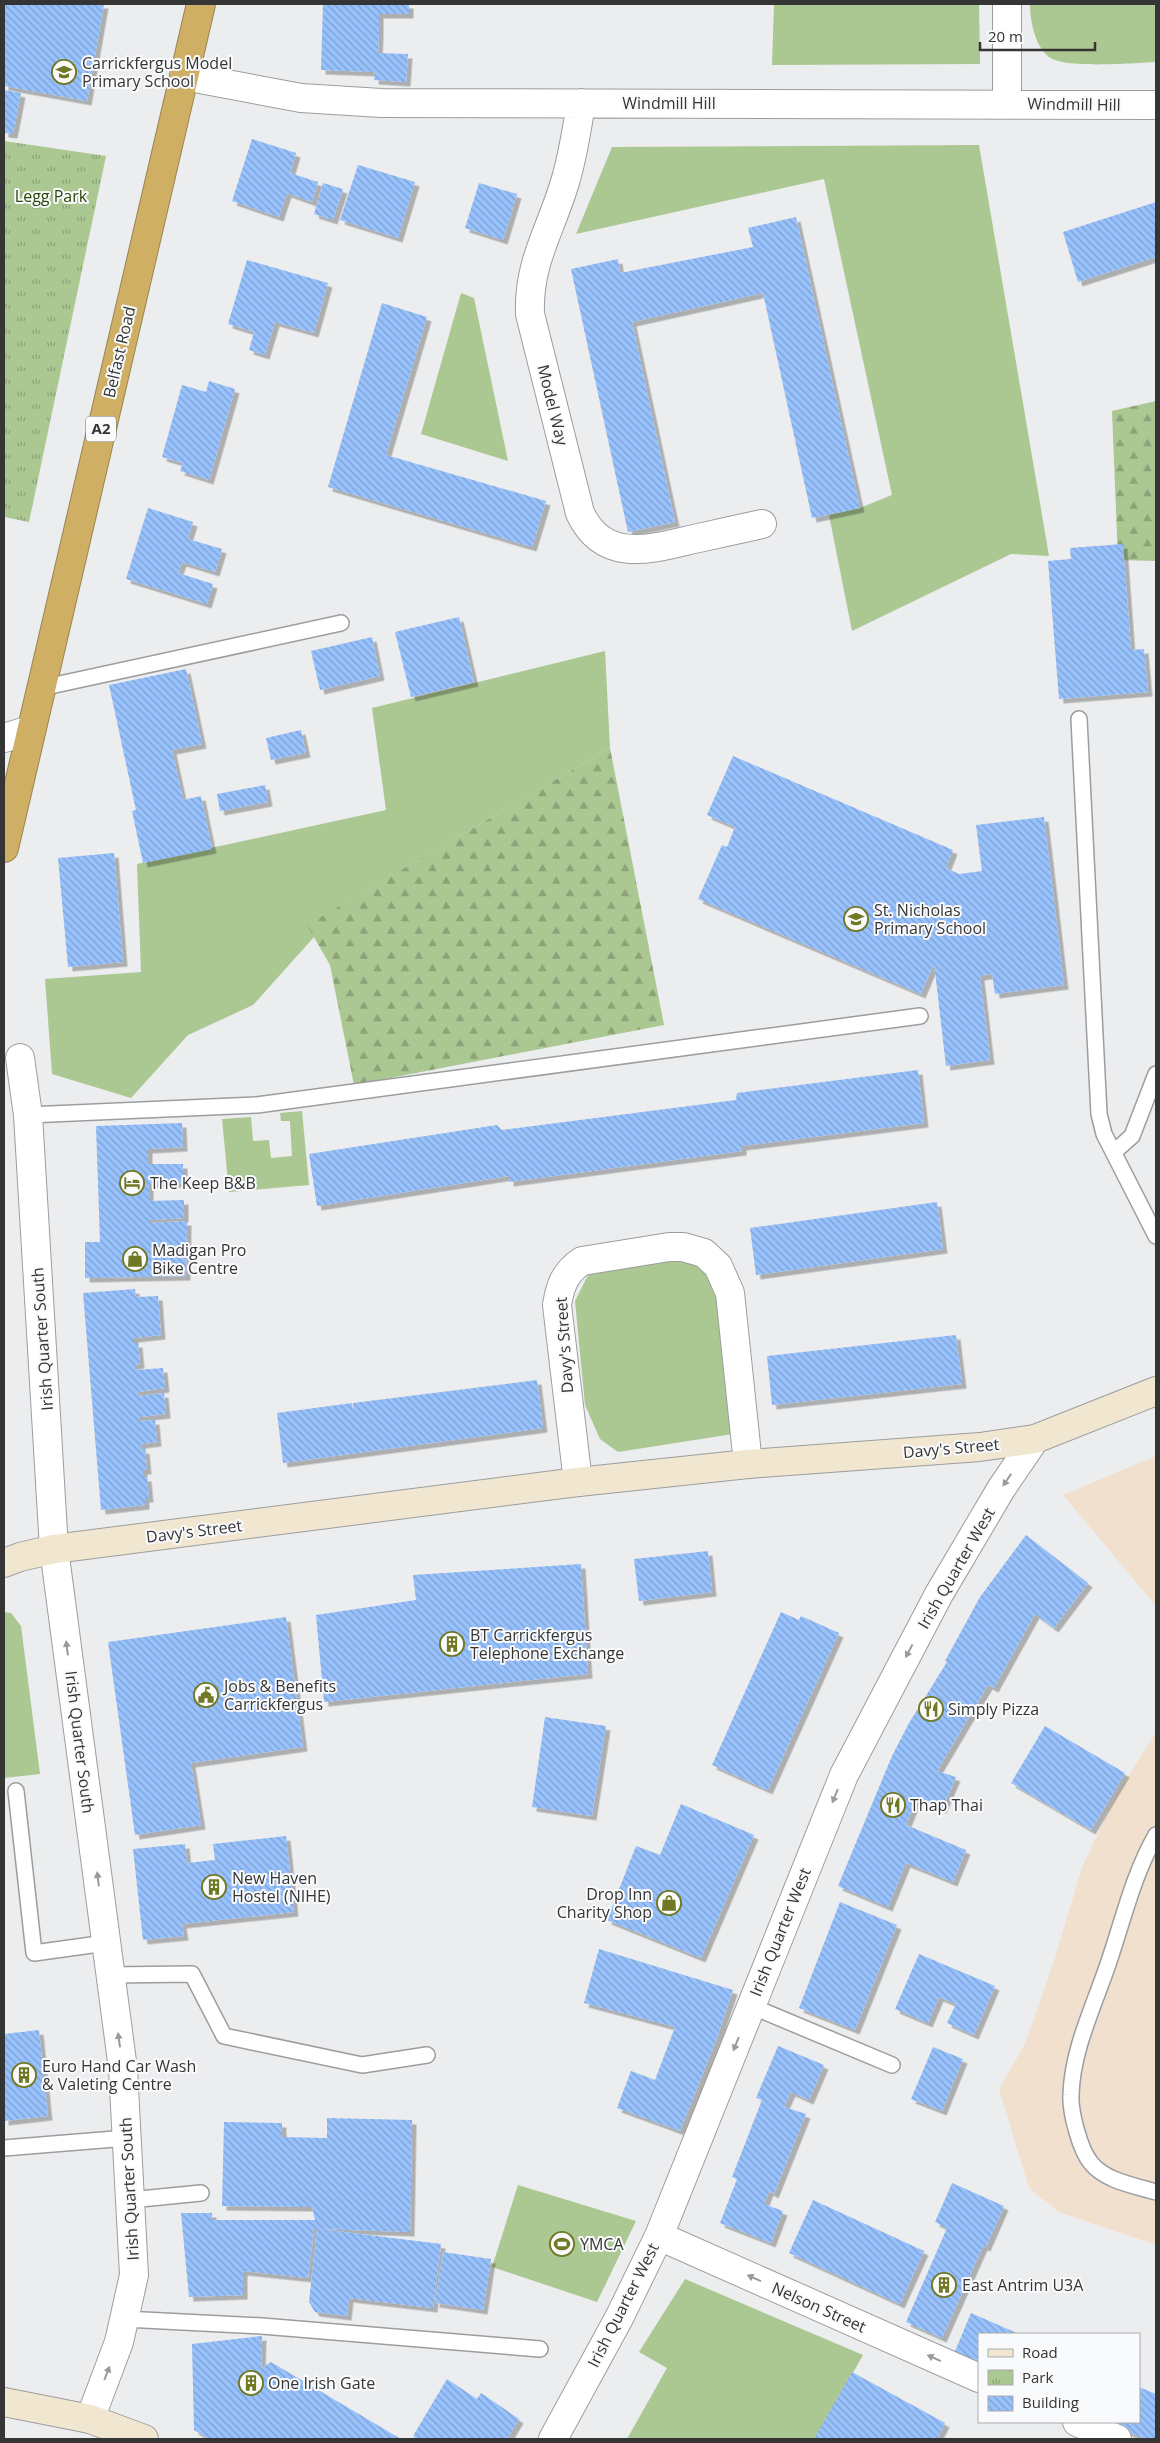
<svg xmlns="http://www.w3.org/2000/svg" width="1160" height="2443" font-family="'Open Sans',sans-serif">
<defs>
<pattern id="forest-firs" width="22" height="20" patternUnits="userSpaceOnUse" patternTransform="scale(1.25)"><rect width="22" height="20" fill="#abc792"/><path d="M5 1l3.5 6h-7zM16 11l3.5 6h-7z" fill="#8ca278"/></pattern>
<pattern id="park-tufts" width="24" height="20" patternUnits="userSpaceOnUse" patternTransform="scale(1.25)"><rect width="24" height="20" fill="#abc792"/><path d="M3 7l-1-3M5 7V3M7 7l1-3M15 17l-1-3M17 17v-4M19 17l1-3" fill="none" stroke="#8ca278"/></pattern>
<pattern id="building-back-hatch" width="6" height="6" patternUnits="userSpaceOnUse" patternTransform="scale(1.25)"><rect width="6" height="6" fill="#98c2fd"/><path d="M-1 5l2 2M0 0l6 6M5-1l2 2" fill="none" stroke="#7d9ece"/></pattern>
<filter id="shadow"><feDropShadow dx="4.5" dy="4.5" stdDeviation="0" flood-color="#0004"/></filter>
</defs>
<rect width="100%" height="100%" fill="#ecedee"/>
<path fill="#f1e0ce" d="M1156,1456V1606L1063,1495Z
M1156,1732V2245L1059,2212L1029,2188L999,2089L1025,2044L1055,1958L1082,1867L1115,1798Z"/>
<path fill="#abc792" d="M774,4H979L980,64L772,65Z
M1030,4H1156V62C1134,63 1064,69 1049,57C1035,46 1030,21 1030,4Z
M979,145L1049,556L1011,554L852,631L829,515L860,508L892,495L824,179L576,234L612,147Z
M461,293L474,298L508,461L421,434Z
M605,651L610,748L308,925L314,937L253,1005L188,1035L131,1098L52,1074L45,979L141,972L137,864L386,810L372,708Z
M302,1111L309,1185L229,1192L222,1119L251,1117L253,1141L269,1140L271,1158L292,1156L290,1121H281L280,1113Z
M678,1257C702,1265 706,1270 717,1292L733,1434L618,1452L600,1439L585,1405L575,1301L590,1271Z
M4,1612L11,1613L21,1626L40,1774L4,1778Z
M518,2185L636,2221L597,2302L492,2267Z
M685,2279L863,2355L816,2439H627L667,2368L639,2352Z"/>
<path fill="url(#forest-firs)" d="M1156,401V561L1118,560L1112,411Z
M610,748L664,1025L354,1085L330,965L307,925Z"/>
<path fill="url(#park-tufts)" d="M4,141L106,156L29,522L4,517Z"/>
<path fill="url(#building-back-hatch)" filter="url(#shadow)" d="M4,4H104L87,101L4,86Z
M323,4H409V14H379V33L378,53L408,54L406,82L374,80L375,72L321,70Z
M4,90L21,93L13,134L4,133Z
M252,139L296,153L290,173L318,182L312,202L287,193L279,217L232,201Z
M358,165L415,182L398,238L340,220Z
M323,183L343,189L333,220L314,214Z
M479,183L517,194L503,240L465,228Z
M1156,202V257L1078,282L1063,232Z
M796,217L860,508L812,518L763,293L632,322L675,522L628,532L571,269L618,259L620,273L753,247L748,228Z
M247,260L328,283L314,333L275,322L265,355L249,350L254,332L228,324Z
M382,303L427,317L386,455L546,501L532,547L328,487Z
M209,381L235,389L209,480L180,471L183,463L162,457L182,385L206,392Z
M148,508L193,522L188,539L222,549L215,572L182,562L178,573L213,584L207,604L126,579Z
M1123,544L1131,650L1144,649L1148,692L1059,699L1048,561L1071,559L1070,548Z
M459,617L474,682L411,697L395,632Z
M372,637L380,676L320,690L311,651Z
M186,669L202,744L172,750L183,800L201,796L212,849L143,863L132,811L136,810L109,685Z
M301,730L306,753L271,760L266,738Z
M733,756L953,850L946,868L959,874L982,871L976,825L1044,817L1064,985L995,994L992,974L980,976L990,1060L946,1066L934,963L921,994L698,899L722,845L727,847L735,827L707,815Z
M265,785L268,802L220,811L217,794Z
M114,853L123,962L68,967L58,858Z
M918,1070L924,1123L742,1146V1151L509,1182V1176L317,1206L309,1154L497,1125L502,1130L736,1100L737,1093Z
M182,1123L183,1147L148,1149V1164H183V1183L149,1184V1201L184,1200V1218L150,1220V1223L187,1221L186,1276L85,1278V1242H100L96,1126Z
M937,1202L943,1249L756,1275L750,1228Z
M135,1289L136,1297L158,1296L161,1335L134,1338V1343H138L140,1364L135,1365V1370L163,1368L165,1388L137,1392L138,1396L164,1393L166,1414L139,1417V1421L155,1420L157,1442L141,1444L142,1450L145,1449L147,1470H143V1477H147L149,1498H145V1505L101,1510L83,1293Z
M956,1335L962,1384L772,1405L767,1356Z
M537,1380L543,1428L283,1463L277,1413L352,1403L354,1418L353,1403Z
M1026,1535L1088,1583L1054,1628L1035,1614L994,1688L988,1685L937,1771L956,1777L942,1809L916,1800L906,1825L966,1850L953,1882L906,1863L888,1907L838,1886L892,1756L909,1723L947,1662L945,1661L980,1597Z
M708,1551L712,1592L639,1601L634,1559Z
M581,1564L588,1674L324,1702L316,1615L416,1600L413,1575Z
M781,1612L799,1620L801,1616L839,1633L768,1790L712,1765Z
M286,1617L303,1747L191,1763L201,1825L135,1835L108,1642Z
M545,1717L606,1726L592,1816L532,1807Z
M1045,1726L1125,1773L1091,1830L1011,1783Z
M681,1804L754,1835L701,1958L607,1920L636,1846L660,1855Z
M286,1836L294,1912L182,1924L184,1936L143,1940L133,1849L185,1844L187,1863L215,1860L213,1844Z
M840,1902L897,1925L855,2030L799,2008Z
M599,1949L733,1990L717,2038L680,2131L617,2108L631,2071L655,2080L675,2027L584,2003Z
M919,1954L995,1986L974,2035L947,2023L956,2004L939,1997L928,2023L895,2009Z
M39,2030L48,2116L4,2121V2034Z
M778,2046L824,2065L809,2100L791,2092L784,2107L806,2114L774,2194L769,2191L764,2204L783,2211L771,2243L720,2223L737,2179L732,2177L762,2100L756,2098Z
M933,2047L963,2059L942,2111L911,2099Z
M327,2118L412,2120L410,2232L320,2229L441,2244L433,2308L349,2298L347,2316L315,2312L309,2302L317,2229H314L308,2278L243,2271V2295L189,2297L181,2213H212V2220H315L312,2207L222,2206L224,2122L282,2123V2137L327,2138Z
M952,2183L1004,2206L986,2247L983,2246L942,2338L906,2322L947,2228L935,2222Z
M813,2200L924,2251L900,2304L789,2253Z
M443,2252L491,2259L483,2310L435,2303Z
M971,2313L1019,2334H979V2367L953,2356Z
M262,2336L261,2368L271,2362L401,2439H210L194,2430L192,2344Z
M852,2372L945,2423L937,2439H814Z
M447,2379L477,2399L481,2393L519,2419L507,2439H417L413,2436Z
M1139,2387L1156,2394V2439H1145L1104,2422H1139Z"/>
<g fill="none" stroke-linecap="round" stroke-linejoin="round">
<defs>
<path id="lane" d="M41,688L341,623
M1079,719L1099,1114L1104,1134L1156,1236
M28,1115L257,1105L920,1016
M1114,1152L1132,1136L1156,1074
M16,1791L34,1953L106,1943
M1156,1835C1132,1877 1122,1925 1106,1970C1092,2010 1072,2052 1071,2095C1070,2112 1080,2150 1091,2163C1105,2181 1136,2186 1156,2192
M110,1975L192,1974L224,2036L362,2065L427,2055
M751,2006L892,2065
M4,2148L127,2138
M130,2200L201,2193
M124,2319L262,2326L540,2349"/>
<path id="street" d="M1007,4V103
M184,76L301,98L381,103L1156,105
M581,103C577,129 573,156 565,182C551,230 528,262 530,314L580,513C604,564 651,549 694,539C717,534 739,529 762,524
M4,738L30,730
M20,1058L28,1115L54,1549L123,2069L134,2275L119,2342L90,2419
M578,1482L557,1305C560,1286 565,1272 582,1261L669,1247H683L704,1253L718,1266L730,1293L748,1464
M659,2236L979,2378
M1077,2422L1117,2439
M553,2439L619,2318L659,2236L844,1775L939,1594L1001,1489L1035,1439"/>
<path id="secondary" d="M4,1563L20,1557L54,1549L578,1482L748,1464L980,1447L1035,1439L1156,1391
M4,2402L90,2419L144,2439"/>
<path id="highway" d="M4,848L201,4"/>
</defs>
<use href="#lane" stroke="#9c9d9f" stroke-width="18"/>
<use href="#street" stroke="#9c9d9f" stroke-width="30"/>
<use href="#secondary" stroke="#9c9d9f" stroke-width="30"/>
<use href="#highway" stroke="#998454" stroke-width="30"/>
<use href="#lane" stroke="#fff" stroke-width="15"/>
<use href="#street" stroke="#fff" stroke-width="28"/>
<use href="#secondary" stroke="#f1e7d0" stroke-width="28"/>
<use href="#highway" stroke="#cfaf64" stroke-width="28"/>
</g>
<defs><path id="oneway-solid" d="M-6-.8H1V-3.2L6.5 0L1 3.2V.8H-6Z" transform="scale(1.25)"/></defs>
<g fill="#9a9a9a">
<use href="#oneway-solid" transform="translate(1007 1480) rotate(124)"/>
<use href="#oneway-solid" transform="translate(67 1648) rotate(-97)"/>
<use href="#oneway-solid" transform="translate(909 1651) rotate(118)"/>
<use href="#oneway-solid" transform="translate(835 1796) rotate(112)"/>
<use href="#oneway-solid" transform="translate(98 1879) rotate(-97)"/>
<use href="#oneway-solid" transform="translate(119 2040) rotate(-98)"/>
<use href="#oneway-solid" transform="translate(736 2044) rotate(112)"/>
<use href="#oneway-solid" transform="translate(754 2278) rotate(-156)"/>
<use href="#oneway-solid" transform="translate(934 2358) rotate(-156)"/>
<use href="#oneway-solid" transform="translate(107 2373) rotate(-69)"/>
</g>
<defs>
<symbol id="school-ring" viewBox="-11 -11 22 22"><circle r="9.5" fill="#f9fafc" stroke="#707823" stroke-width="1.5"/><path d="M0-5L7-2L0 1L-7-2ZM-4 1L0 2.5L4 1V4Q0 6-4 4Z" fill="#707823"/></symbol>
<symbol id="hotel-ring" viewBox="-11 -11 22 22"><circle r="9.5" fill="#f9fafc" stroke="#707823" stroke-width="1.5"/><path d="M-6-4.5h1.5V1H6V5H4.5V3h-9V5H-6ZM-4 0a1.8 1.8 0 1 1 3.6 0ZM.5 0V-2.5h3Q6-2.5 6 0Z" fill="#707823"/></symbol>
<symbol id="shop-ring" viewBox="-11 -11 22 22"><circle r="9.5" fill="#f9fafc" stroke="#707823" stroke-width="1.5"/><path d="M-5-2.5h2.3a2.7 3.5 0 0 1 5.4 0H5L5.5 6h-11ZM-1.5-2.5h3a1.5 2.3 0 0 0-3 0Z" fill="#707823"/></symbol>
<symbol id="building-ring" viewBox="-11 -11 22 22"><circle r="9.5" fill="#f9fafc" stroke="#707823" stroke-width="1.5"/><path d="M-4-6H4V6H1V3H-1V6H-4ZM-2.5-4.3h1.7v1.8h-1.7ZM.8-4.3h1.7v1.8H.8ZM-2.5-1h1.7V.8h-1.7ZM.8-1h1.7V.8H.8Z" fill="#707823"/></symbol>
<symbol id="civic-ring" viewBox="-11 -11 22 22"><circle r="9.5" fill="#f9fafc" stroke="#707823" stroke-width="1.5"/><path d="M-.6-6.5H3V-4.5H.6V-3L4-1V1h2V6H-6V1h2V-1L-.6-3ZM-1.2 2.5V6h2.4V2.5Z" fill="#707823"/></symbol>
<symbol id="restaurant-ring" viewBox="-11 -11 22 22"><circle r="9.5" fill="#f9fafc" stroke="#707823" stroke-width="1.5"/><path d="M-5-6h1v4h1v-4h1v4h1v-4h1v5L-1.5 .5V6h-2V.5L-5-1ZM5-6V6H3V1.5H1.5Q1.5-4 5-6Z" fill="#707823"/></symbol>
<symbol id="stadium-ring" viewBox="-11 -11 22 22"><circle r="9.5" fill="#f9fafc" stroke="#707823" stroke-width="1.5"/><path d="M0-5a6.5 5 0 1 0 0 10a6.5 5 0 1 0 0-10ZM-3.5-1.8h7v3.6h-7Z" fill="#707823"/></symbol>
</defs>
<g fill-rule="evenodd">
<use href="#school-ring" x="50" y="58" width="28" height="28"/>
<use href="#school-ring" x="842" y="905" width="28" height="28"/>
<use href="#hotel-ring" x="118" y="1169" width="28" height="28"/>
<use href="#shop-ring" x="121" y="1245" width="28" height="28"/>
<use href="#building-ring" x="438" y="1630" width="28" height="28"/>
<use href="#civic-ring" x="192" y="1681" width="28" height="28"/>
<use href="#restaurant-ring" x="917" y="1695" width="28" height="28"/>
<use href="#restaurant-ring" x="879" y="1791" width="28" height="28"/>
<use href="#building-ring" x="200" y="1873" width="28" height="28"/>
<use href="#shop-ring" x="655" y="1889" width="28" height="28"/>
<use href="#building-ring" x="10" y="2061" width="28" height="28"/>
<use href="#stadium-ring" x="548" y="2230" width="28" height="28"/>
<use href="#building-ring" x="930" y="2271" width="28" height="28"/>
<use href="#building-ring" x="237" y="2369" width="28" height="28"/>
</g>
<g text-anchor="middle" stroke-width="4" stroke-linejoin="round" paint-order="stroke">
<rect fill="#f9fafc" stroke="#707071" stroke-width="1" x="86" y="416.5" width="30" height="25" rx="4"/>
<g font-size="15" font-weight="bold" fill="#353536">
<text x="101" y="434">A2</text>
</g>
<g font-size="16" fill="#353536" stroke="#f9fafc" text-anchor="start">
<text x="82" y="69">Carrickfergus Model<tspan x="82" dy="18">Primary School</tspan></text>
<text x="874" y="916">St. Nicholas<tspan x="874" dy="18">Primary School</tspan></text>
<text x="150" y="1189">The Keep B&amp;B</text>
<text x="152" y="1256">Madigan Pro<tspan x="152" dy="18">Bike Centre</tspan></text>
<text x="470" y="1641">BT Carrickfergus<tspan x="470" dy="18">Telephone Exchange</tspan></text>
<text x="224" y="1692">Jobs &amp; Benefits<tspan x="224" dy="18">Carrickfergus</tspan></text>
<text x="948" y="1715">Simply Pizza</text>
<text x="910" y="1811">Thap Thai</text>
<text x="232" y="1884">New Haven<tspan x="232" dy="18">Hostel (NIHE)</tspan></text>
<text x="652" y="1900" text-anchor="end">Drop Inn<tspan x="652" dy="18">Charity Shop</tspan></text>
<text x="42" y="2072">Euro Hand Car Wash<tspan x="42" dy="18">&amp; Valeting Centre</tspan></text>
<text x="580" y="2250">YMCA</text>
<text x="962" y="2291">East Antrim U3A</text>
<text x="268" y="2389">One Irish Gate</text>
</g>
<g font-size="16" fill="#353536" stroke="#f9fafc">
<text x="669" y="109">Windmill Hill</text>
<text transform="translate(1074 104) rotate(1)" y="6">Windmill Hill</text>
<text transform="translate(119 352) rotate(-77)" y="6">Belfast Road</text>
<text transform="translate(553 405) rotate(76)" y="6">Model Way</text>
<text transform="translate(42 1339) rotate(-94)" y="6">Irish Quarter South</text>
<text transform="translate(564 1345) rotate(-94)" y="6">Davy's Street</text>
<text transform="translate(951 1448) rotate(-5)" y="6">Davy's Street</text>
<text transform="translate(194 1531) rotate(-7)" y="6">Davy's Street</text>
<text transform="translate(956 1568) rotate(-60)" y="6">Irish Quarter West</text>
<text transform="translate(80 1742) rotate(83)" y="6">Irish Quarter South</text>
<text transform="translate(780 1932) rotate(-68)" y="6">Irish Quarter West</text>
<text transform="translate(129 2189) rotate(-93)" y="6">Irish Quarter South</text>
<text transform="translate(623 2305) rotate(-63)" y="6">Irish Quarter West</text>
<text transform="translate(819 2307) rotate(24)" y="6">Nelson Street</text>
</g>
<g font-size="16" fill="#2c4609" stroke="#f9fafc">
<text x="51" y="202">Legg Park</text>
</g>
</g>
<rect width="1160" height="2443" fill="none" stroke="#353536" stroke-width="10"/>
<rect x="978" y="2333" width="162" height="90" fill="#f9fafc" stroke="#ababad"/>
<rect x="988" y="2349" width="25" height="8" fill="#f1e7d0" stroke="#ababad"/>
<text x="1022" y="2358" font-size="15" fill="#353536">Road</text>
<rect x="988" y="2370" width="25" height="15" fill="url(#park-tufts)" stroke="#ababad"/>
<text x="1022" y="2383" font-size="15" fill="#353536">Park</text>
<rect x="988" y="2396" width="25" height="15" fill="url(#building-back-hatch)" stroke="#ababad"/>
<text x="1022" y="2408" font-size="15" fill="#353536">Building</text>
<path d="M980 42v8h115v-8" fill="none" stroke="#353536" stroke-width="2.5"/>
<text x="988" y="42" font-size="15" fill="#353536" stroke="#f9fafc" stroke-width="4" paint-order="stroke">20 m</text>
</svg>
